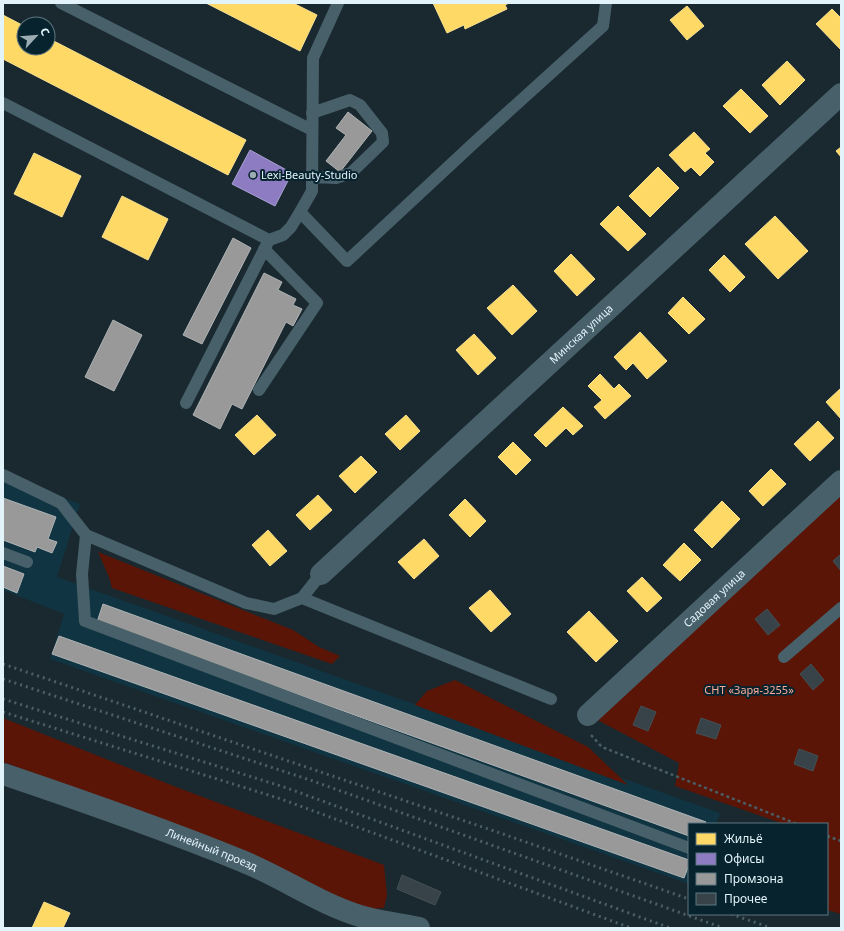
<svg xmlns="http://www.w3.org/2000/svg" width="844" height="931" font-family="'Noto Sans',sans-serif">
<rect width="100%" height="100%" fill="#1a292f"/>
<path fill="#103441" d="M3,475L80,504L57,577L720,813L716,824H689V884L50,659L64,614L3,590Z"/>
<path fill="#5b1506" d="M841,481V914L827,910V824H784L675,786L679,763L588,715Z
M98,552L293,630L319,647L340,656L332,664L112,588L109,577Z
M455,680L588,747L628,785L415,705L427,691Z
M3,718L176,787L384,865L387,895L384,908L370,909L342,899L53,780L3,762Z"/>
<path fill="#ffd966" stroke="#f7e192" d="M206,3H293L317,15L300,51Z
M433,3H509L505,5L507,9L465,29L464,25L447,33Z
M687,6L704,26L687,40L670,20Z
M832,9L841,18V50L816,24Z
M3,15L24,26V48H48V38L246,140L228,175L3,59Z
M787,61L805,80L780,105L762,85Z
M741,89L768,116L750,133L723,106Z
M694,132L710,149L705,153L714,162L700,176L691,167L685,172L669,155Z
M841,147V157L836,151Z
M34,153L81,176L62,217L14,194Z
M658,167L679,188L650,217L629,196Z
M122,196L168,219L148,260L102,237Z
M618,206L646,234L628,251L600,224Z
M775,216L808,251L778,279L745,244Z
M571,254L595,279L577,296L554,271Z
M724,255L745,277L730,292L709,270Z
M513,285L537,311L512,335L487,308Z
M683,297L705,319L689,334L668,313Z
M640,332L667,361L647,379L633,363L626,370L614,357Z
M474,334L496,358L478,375L456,350Z
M600,374L614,389L619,384L631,396L605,419L594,407L602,400L588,386Z
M841,388V419L826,402Z
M563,407L583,426L573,435L566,428L546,447L534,435Z
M257,415L276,435L254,455L235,435Z
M406,415L420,431L400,450L385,434Z
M818,421L834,438L810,461L794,444Z
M513,442L531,460L516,475L498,457Z
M361,456L377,472L355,493L339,476Z
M771,469L786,484L763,506L749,491Z
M318,495L332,510L310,530L296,515Z
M465,499L486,521L470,537L449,515Z
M722,501L740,519L712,548L694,530Z
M268,530L287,551L270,566L252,545Z
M424,539L439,556L414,579L398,562Z
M684,543L701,560L680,581L663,565Z
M642,577L662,598L647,612L627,591Z
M490,590L511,614L491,632L469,608Z
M589,611L618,641L596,662L567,632Z
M44,902L70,913L63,928H32Z"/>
<path fill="#8e7cc3" stroke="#a8a0d4" d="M250,150L292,173L275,206L232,184Z"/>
<path fill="#999" stroke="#afb4b6" d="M348,112L372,131L340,172L326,161L346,135L336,128Z
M233,238L251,248L202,344L183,335Z
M264,273L282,282L278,290L296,299L293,305L302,309L293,326L286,322L242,409L232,404L220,429L193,415Z
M113,320L142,335L114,391L85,377Z
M3,498L56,517L48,539L57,542L52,553L37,547L35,552L3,540Z
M3,566L24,574L17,593L3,587Z
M103,604L706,822L705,824H689V836L97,622Z
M59,636L689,860V865L684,878L52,654Z"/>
<path fill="#374348" stroke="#435054" d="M841,554V571L833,561Z
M767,609L780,625L768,635L755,619Z
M811,664L824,680L813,690L800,674Z
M641,706L656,712L648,731L633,725Z
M701,718L721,725L716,739L696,733Z
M799,749L818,756L813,771L794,764Z
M402,875L441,892L435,905L397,889Z"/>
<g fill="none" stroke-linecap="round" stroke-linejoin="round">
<path stroke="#4a5d65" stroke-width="2.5" stroke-dasharray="3 3" stroke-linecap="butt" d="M591,735L602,747L797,824
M827,836L841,841"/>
<path stroke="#47606a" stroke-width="12" d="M61,3L312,130
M3,103L269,240L283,235L291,227L300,212L312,191L313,58L338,3
M312,177L336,178L351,173L383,142L382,133L360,105L350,100L312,113
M300,212L347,261L476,141L603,26L606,3
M259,390L317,303L264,249
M186,403L269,240
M3,475L61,503L86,535L82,574L85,621L689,848
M86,535L246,603L274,609L302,598L321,574
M3,553L27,562
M302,598L551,699
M784,657L841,608"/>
<g stroke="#47606a" stroke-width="22">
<path id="s1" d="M321,574L841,94"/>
<path id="s2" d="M588,715L841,481"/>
<path id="s3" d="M3,774C83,801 163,829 242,861C282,877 318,903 360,916C379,922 399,923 419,928"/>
</g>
<path stroke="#4d5f66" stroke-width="3" stroke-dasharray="2 4" stroke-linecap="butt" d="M3,664L503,834L689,899
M3,679L310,780L723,928
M3,699L284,787L670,928
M3,712L281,799L631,928
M731,914L771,928"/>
</g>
<circle fill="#9dacb3" stroke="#06232e" stroke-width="1.5" cx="253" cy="175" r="4"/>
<g text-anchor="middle" stroke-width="4" stroke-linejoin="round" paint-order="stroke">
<g font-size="11" fill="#e3f3fa" stroke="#06232e" text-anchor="start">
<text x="261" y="179">Lexi-Beauty-Studio</text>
</g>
<g font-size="11" fill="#e3f3fa" stroke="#06232e">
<text dy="4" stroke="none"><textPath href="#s1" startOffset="354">Минская улица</textPath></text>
<text dy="4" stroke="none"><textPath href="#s2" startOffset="172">Садовая улица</textPath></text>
<text dy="4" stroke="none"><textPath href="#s3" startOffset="222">Линейный проезд</textPath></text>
</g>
<g font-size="11" fill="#f9ab98" stroke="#06232e">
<text x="749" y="694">СНТ «Заря-3255»</text>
</g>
</g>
<rect width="844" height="931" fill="none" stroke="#e3f3fa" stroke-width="8"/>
<rect x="688" y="823" width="140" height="92" fill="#06232e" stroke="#5e7680"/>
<rect x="696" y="833" width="20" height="12" fill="#ffd966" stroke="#5e7680"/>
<text x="724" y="843" font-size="12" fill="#e3f3fa">Жильё</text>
<rect x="696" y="853" width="20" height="12" fill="#8e7cc3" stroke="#5e7680"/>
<text x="724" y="863" font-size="12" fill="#e3f3fa">Офисы</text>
<rect x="696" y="873" width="20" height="12" fill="#999999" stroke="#5e7680"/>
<text x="724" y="883" font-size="12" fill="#e3f3fa">Промзона</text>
<rect x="696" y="893" width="20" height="12" fill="#374348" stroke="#5e7680"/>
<text x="724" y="903" font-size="12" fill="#e3f3fa">Прочее</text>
<g transform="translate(36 36) rotate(64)"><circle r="19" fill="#06232e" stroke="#5e7680"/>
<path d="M0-3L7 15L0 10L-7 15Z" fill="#9dacb3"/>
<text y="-6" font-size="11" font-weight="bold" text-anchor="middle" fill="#e3f3fa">С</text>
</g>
</svg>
